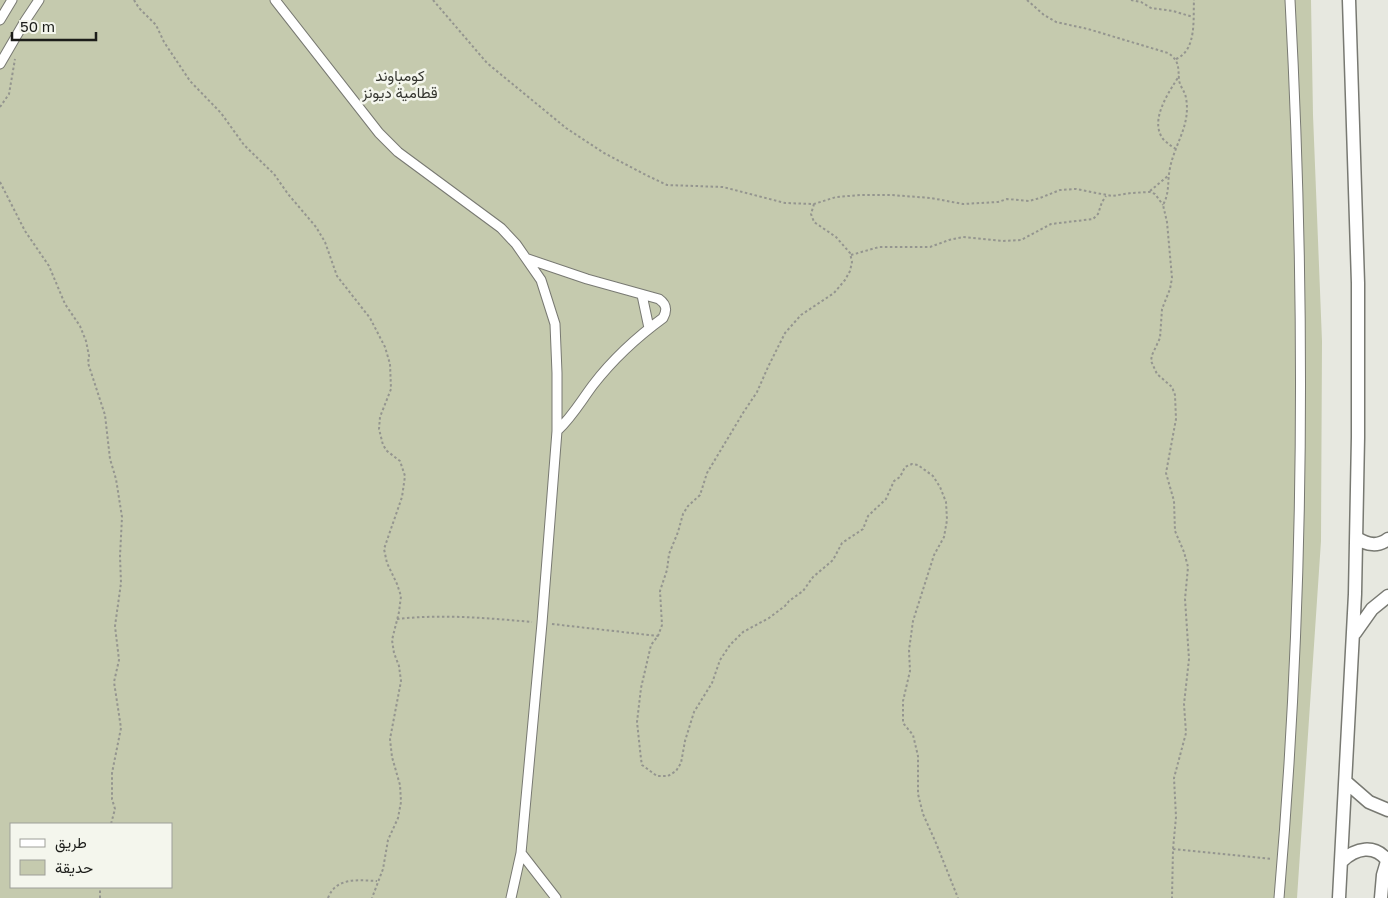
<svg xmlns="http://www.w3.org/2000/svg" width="1388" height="898" font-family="'Golos Text',Vazirmatn,sans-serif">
<rect width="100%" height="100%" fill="#e7e8e0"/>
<path fill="#c5caae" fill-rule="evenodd" d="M0,0H1311L1313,115L1322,341L1321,541L1297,898H0ZM11,824H171V887H11Z"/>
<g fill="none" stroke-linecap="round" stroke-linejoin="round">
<defs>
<path id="street" d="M275,0L379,133L398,152L501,228L516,244L541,280L555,324L557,373V431L542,623L521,853L511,898
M0,20L12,0
M0,64L25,21L39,0
M528,259L587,279L659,299C666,304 668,309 663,318C637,337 613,359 593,385C581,401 572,417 557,431
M642,295L649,328
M521,853L556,898
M1279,898C1305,599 1306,299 1290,0"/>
<path id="secondary" d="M1357,538C1367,545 1378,547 1388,539
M1355,633L1372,609L1388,596
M1346,782L1369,802L1388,810
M1342,861C1356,848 1374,844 1387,860
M1339,898L1355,594L1358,437V283L1349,0
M1381,898L1383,875L1388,858"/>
</defs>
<use href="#street" stroke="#787972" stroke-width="11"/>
<use href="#secondary" stroke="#787972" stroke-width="15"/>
<path stroke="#94958f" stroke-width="2" stroke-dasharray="2.5 2.5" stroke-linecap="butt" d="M134,0L139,8L156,25L164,42L190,81L221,113L244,145L274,174L288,194L316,227L325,242L337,276L370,318L385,347L390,364L391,389L380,417L379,429L383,445L387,451L400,461L405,476L402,497L384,549L387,563L397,584L401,596L399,612L392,640L394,653L399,666L401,681L390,739L392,757L400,785L401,802L398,818L388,840L383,869L372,898
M433,0L487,63L566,128L604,153L646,175L667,185L723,187L785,203L814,204L836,197L861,195H891L931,198L963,204L998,202L1007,199L1029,201L1040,198L1060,190L1076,189L1112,196L1131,193L1150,192L1155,194L1163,205
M1027,0L1044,15L1056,22L1088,29L1168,53C1180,61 1178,68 1179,80C1180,87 1185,91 1186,98C1191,125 1175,143 1170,168C1167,182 1170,192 1163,205L1167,222L1172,278L1170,289L1162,309L1160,338L1152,355L1151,361L1157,374L1172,387L1175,395L1176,419L1166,473L1174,501L1175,531L1184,552L1188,567L1185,599L1189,659L1184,704L1186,733L1174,778L1176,817L1173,849L1172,898
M1131,0L1141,2L1151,8L1173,11L1193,17
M1176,59C1197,50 1193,19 1194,0
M0,107L9,94L15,59
M1176,149C1171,146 1167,143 1163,139C1149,120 1169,92 1179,76
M0,182L25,231L49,266L65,304L80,326L86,341L89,356L88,363L105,415L110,459L116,479L122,517L120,556L121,583L115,626L119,660L114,682L121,728L112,773V799L115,809L111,824
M1150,191L1169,175
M814,204L811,214L814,222L836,237L850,253L852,262L850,271L845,280L834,293L801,315L785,333L768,367L757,392L743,413L707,473L700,495L688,506L683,514L678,532L669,554L667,570L660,591L662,625L658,636L651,645L641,688L637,722L641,759L642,765L657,776H668L676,771L681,763L685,741L694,712L712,683L720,660L730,645L743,632L769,618L785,606L789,601L803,591L813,577L833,560L842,543L863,529L868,516L886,499L894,481L900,477L905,467L912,464L918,465L933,476L940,487L946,502L947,520L944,537L934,555L913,621L909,650L910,671L903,701V723L913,735L918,756V794L923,814L936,843L958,898
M851,255L879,247H930L949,240L963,237L1002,241L1021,240L1051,224L1093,219L1098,214L1102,202L1106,196
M397,619C442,614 487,618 532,622
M552,624L658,636
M1173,849L1272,859
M100,898V887
M328,898C336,877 358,880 377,881"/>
<use href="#street" stroke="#fff" stroke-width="9"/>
<use href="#secondary" stroke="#fff" stroke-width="12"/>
</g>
<g text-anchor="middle" stroke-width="5" stroke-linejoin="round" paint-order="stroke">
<g font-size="15" fill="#34352f" stroke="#f4f6ed">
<text x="400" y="81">كومباوند<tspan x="400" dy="17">قطامية ديونز</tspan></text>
</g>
</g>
<rect x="10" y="823" width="162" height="65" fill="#f4f6ed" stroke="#9e9f99"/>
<rect x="20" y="839" width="25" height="8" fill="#ffffff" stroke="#9e9f99"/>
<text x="55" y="848" font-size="15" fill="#1c1d1a">طريق</text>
<rect x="20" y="860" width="25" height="15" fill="#c5caae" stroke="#9e9f99"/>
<text x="55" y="873" font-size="15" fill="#1c1d1a">حديقة</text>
<path d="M12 32v8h84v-8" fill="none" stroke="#1c1d1a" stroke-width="2.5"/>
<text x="20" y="32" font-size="15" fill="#1c1d1a" stroke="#f4f6ed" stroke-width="4" paint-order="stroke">50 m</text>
</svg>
